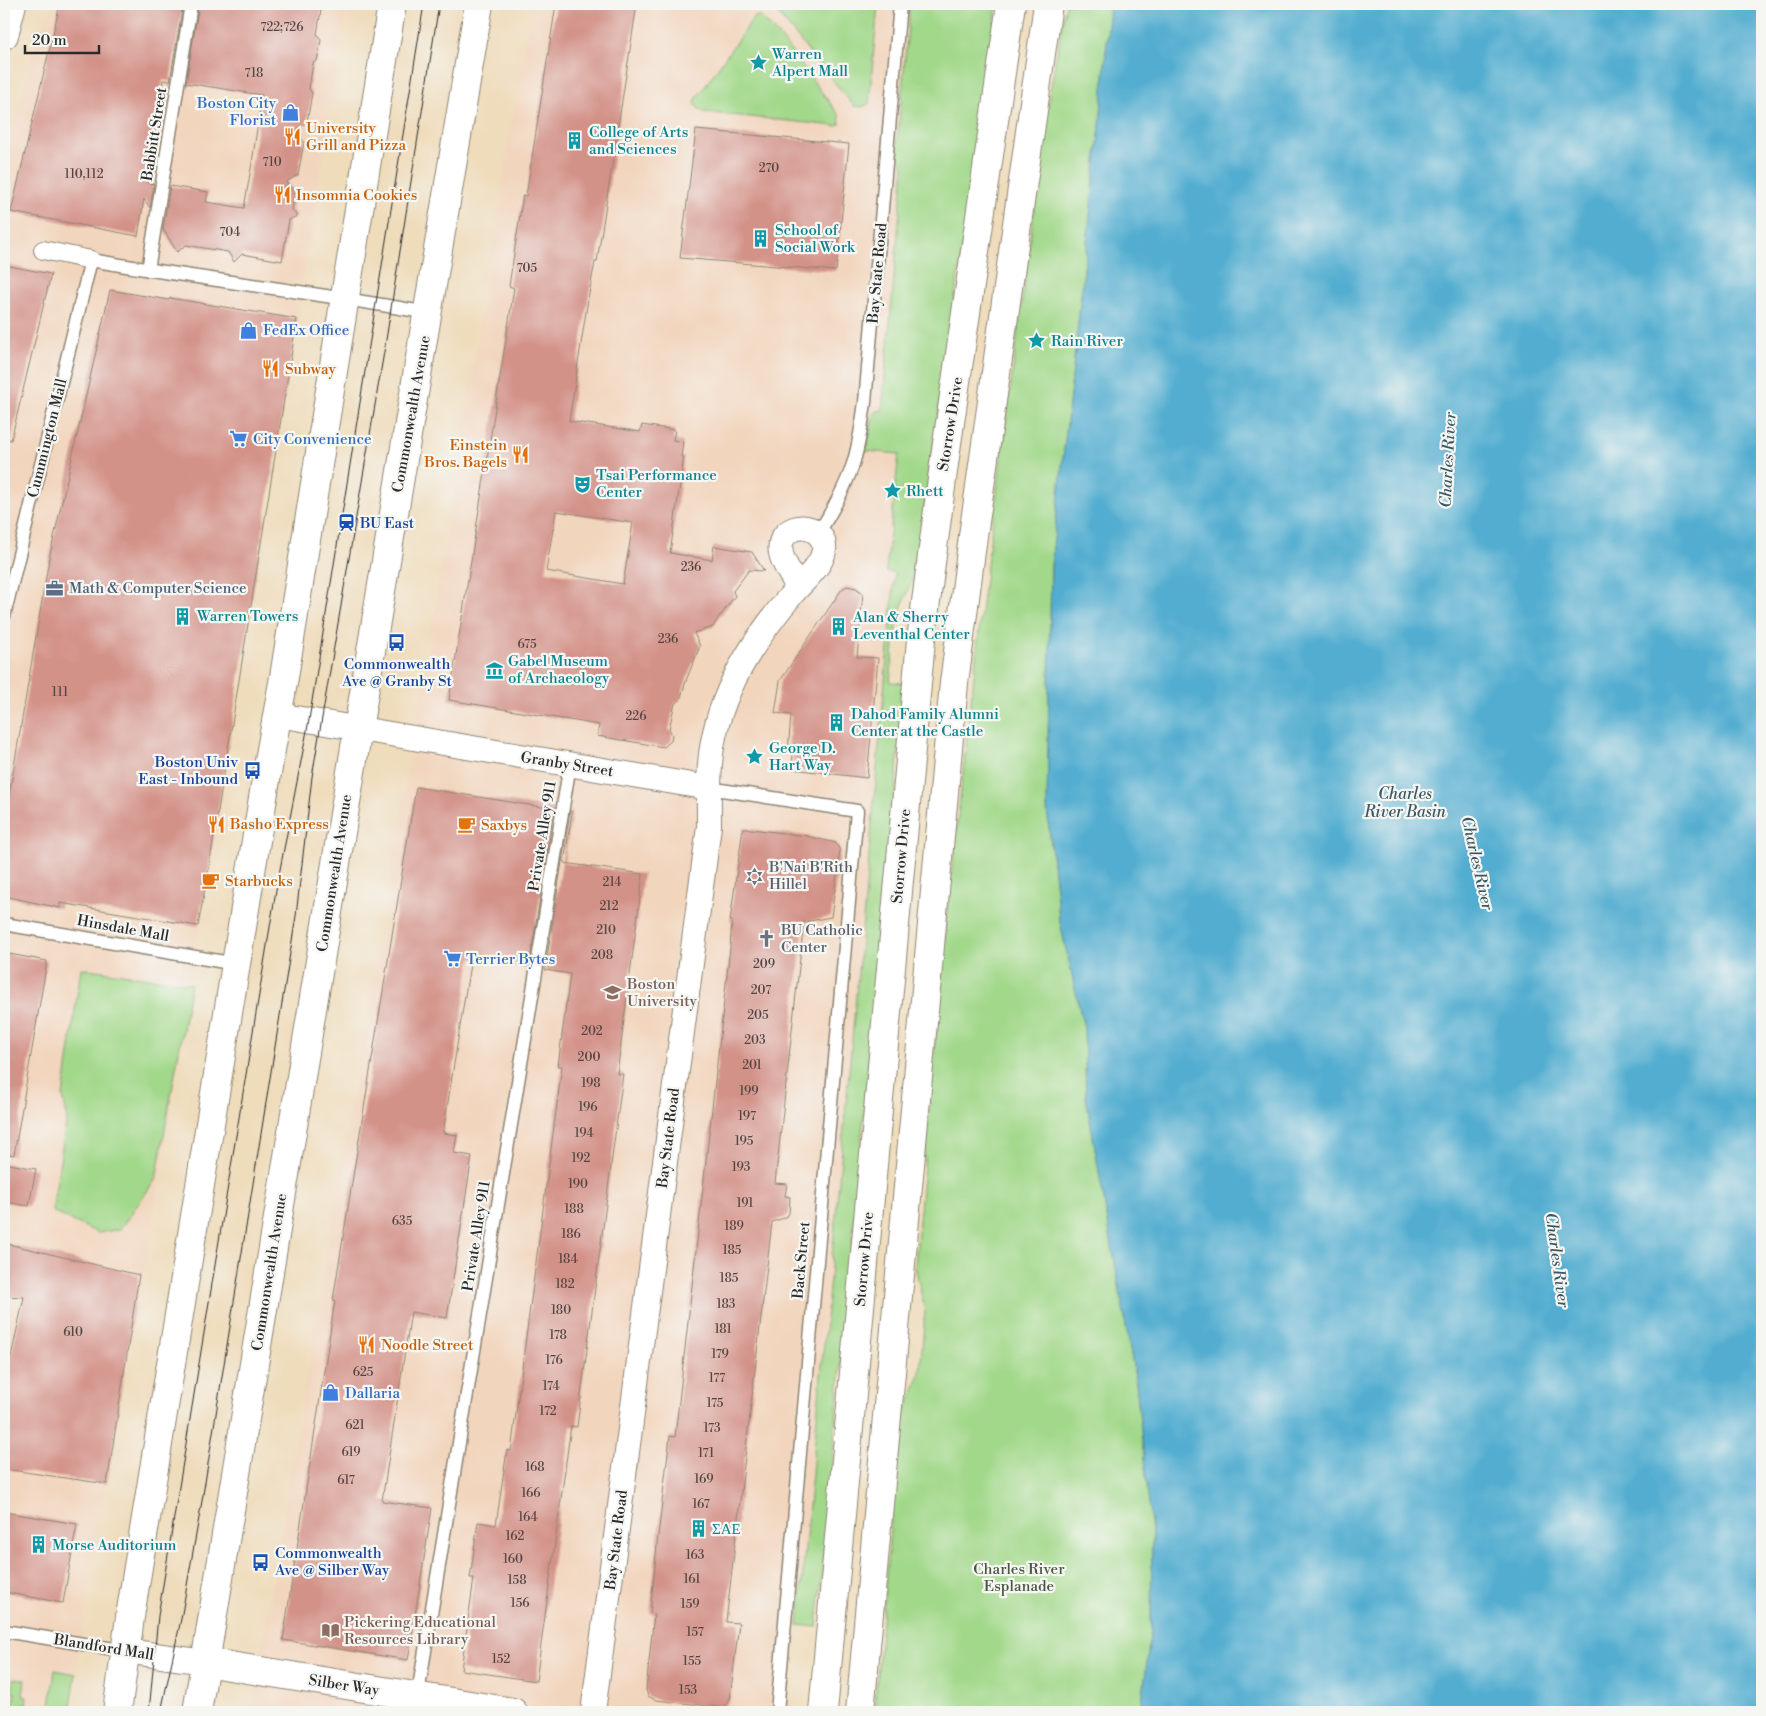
<svg xmlns="http://www.w3.org/2000/svg" width="1766" height="1716" font-family="'Libre Bodoni',serif">
<rect width="100%" height="100%" fill="#f6f6f2"/>
<filter id="ink" filterUnits="userSpaceOnUse"><feTurbulence type="fractalNoise" baseFrequency=".02" numOctaves="2"/><feDisplacementMap in="SourceGraphic" scale="10" xChannelSelector="R" yChannelSelector="G"/><feConvolveMatrix kernelMatrix="1 2 1 2 8 2 1 2 1" color-interpolation-filters="sRGB"/></filter>
<filter id="wash" filterUnits="userSpaceOnUse"><feTurbulence type="fractalNoise" baseFrequency=".0096" numOctaves="4" result="noise"/><feDisplacementMap in="SourceGraphic" scale="20" xChannelSelector="R" yChannelSelector="G"/><feGaussianBlur stdDeviation="1.12" result="paint"/><feColorMatrix in="noise" values="0 0 0 0 0 0 0 0 0 0 0 0 0 0 0 0 0 1.4 0 .05"/><feComposite in="paint" operator="in"/></filter>
<g filter="url(#wash)">
<rect width="100%" height="100%" fill="#efdcbb"/>
<path fill="#f2d5bd" d="M54,4H347L145,1269L105,1482L70,1712H4V168L32,54Z
M531,4H973L892,605L789,1712H252L327,1249L414,738Z"/>
<path fill="#a1d889" stroke="#66825a" d="M770,4H878L869,104L862,107L854,106Z
M910,4H997L915,574L897,618L890,682L903,683L895,801L868,1068L817,1627L798,1625L895,573L886,571L899,454L866,451L873,414L877,411L882,410L904,166L896,155Z
M1066,4H1110L1100,126L1051,566L1047,808L1059,918L1084,1028L1086,1097L1136,1383L1152,1533L1151,1628L1141,1712H874L899,1429L920,1374L925,1311L915,1266L946,922L984,587L1049,97Z
M758,16L763,19L784,42L839,115L840,124L836,126L703,112L695,105L696,99L753,18Z
M81,968L191,984L156,1179L120,1229L98,1233L52,1211L67,1117L63,1096Z
M55,1670L76,1674L70,1712H49Z
M14,1678L25,1680L23,1696L27,1697L25,1712H16L13,1710L15,1692L11,1691Z"/>
<path fill="#52add0" stroke="#3e6c7e" d="M1110,4H1762V1712H1141L1151,1628L1152,1533L1136,1383L1086,1097L1084,1028L1059,918L1047,808L1051,566L1100,126Z"/>
<g id="blocks">
<path fill="#d39288" fill-rule="evenodd" d="M60,4H183L170,81L163,80L147,183L154,184L150,208L144,199L138,236L11,212Z
M199,4H322L317,34L321,40L317,61L313,63L309,89L312,93L307,122L296,131L304,142L298,175L286,182L295,193L292,210L297,216L289,220L282,261L242,254L234,262L228,252L186,245L177,252L163,229L170,186L208,192L206,202L244,208L252,163L262,95L186,83Z
M556,4H637L597,262H595L588,299L569,421L640,432L642,425L675,430L673,440L683,442L681,457H684L670,553L712,560L714,546L752,552L764,571L749,570L733,591L735,596L721,615H720L713,627L694,633L700,646L687,678L680,700L675,703L669,729L672,734L671,741L664,747L597,736L599,725L449,700L514,288L509,286L523,195L526,196ZM556,511L633,523L623,584L546,571Z
M696,130L849,144L836,271L680,258Z
M4,265L51,274L11,440L4,439Z
M110,290L169,300L170,298L297,319L209,867L198,926L60,903V908L4,896V826L49,559Z
M847,586L856,588L863,593L857,657L878,658L867,778L792,769L793,753L788,752L791,715L775,713L780,681L842,589Z
M416,787L554,809L529,967L471,958L443,1133L457,1135L454,1153L472,1156L447,1318L411,1312L382,1501L432,1508L408,1660L283,1640L335,1300H333Z
M570,811L572,812L564,863L643,874L617,1074H623L580,1403L577,1427L571,1426L536,1681L461,1670L474,1578H470L478,1522L496,1525L507,1450L511,1451L562,1066H558L570,974L545,970Z
M743,828L807,836L836,843L840,851L831,917L804,922L775,1183L787,1184L785,1196L790,1197L789,1214L784,1218L772,1222L726,1622L739,1623L734,1665L730,1699L725,1706L718,1707L656,1700L648,1696L646,1690L654,1614L650,1613L658,1536L670,1436L675,1437L730,948L732,921H730Z
M4,953L47,961L14,1155L4,1154Z
M4,1163L36,1169L29,1206L4,1202Z
M4,1243L139,1275L107,1484L4,1469V1389L24,1297L4,1296Z
M4,1512L77,1524L63,1603L4,1592Z"/>
</g>
</g>
<g filter="url(#ink)">
<use href="#blocks" fill-opacity="0" stroke="#8d8473" stroke-width="1"/>
<g fill="none" stroke-linecap="round" stroke-linejoin="round">
<defs>
<path id="service" d="M148,270L191,4
M818,534C831,513 844,491 852,467C859,447 862,424 865,402L900,4
M4,616L91,260C203,280 316,292 427,313
M709,788L857,811L777,1712
M4,924L236,964
M4,1631L126,1651
M415,1712L570,764"/>
<path id="pedestrian" d="M43,250L91,260"/>
<path id="minor" d="M278,715L709,788
M126,1651L205,1662
M593,1712L709,826C709,802 708,778 711,754C719,692 753,641 792,594C803,580 830,561 823,541C817,526 796,523 785,535C772,551 790,572 798,587"/>
<path id="tertiary" d="M205,1662L513,1712"/>
<path id="primary" d="M117,1712L131,1610L269,761L284,677L392,4
M197,1712L358,729L479,4"/>
<path id="motorway" d="M4,35L12,4
M823,1712L921,640L944,464L1011,4
M860,1712L954,683L973,536L1048,4"/>
</defs>
<use href="#service" stroke="#8d8473" stroke-width="15"/>
<use href="#pedestrian" stroke="#8d8473" stroke-width="20"/>
<use href="#minor" stroke="#8d8473" stroke-width="26"/>
<use href="#tertiary" stroke="#8d8473" stroke-width="30"/>
<use href="#primary" stroke="#8d8473" stroke-width="30"/>
<use href="#motorway" stroke="#8d8473" stroke-width="30"/>
<use href="#service" stroke="#fff" stroke-width="12"/>
<use href="#pedestrian" stroke="#fff" stroke-width="18"/>
<use href="#minor" stroke="#fff" stroke-width="24"/>
<use href="#tertiary" stroke="#fff" stroke-width="28"/>
<use href="#primary" stroke="#fff" stroke-width="28"/>
<use href="#motorway" stroke="#fff" stroke-width="28"/>
<path stroke="#2b2b2b" stroke-width="1" d="M149,1712L158,1616L276,890L309,720L424,4
M161,1712L181,1619L202,1501L296,916L312,777L386,340L439,4"/>
</g>
</g>
<defs>
<symbol id="sight-bare" viewBox="-9 -9 18 18"><path d="M0-6L1.8-2.2L6-1.7L2.9 1.2L3.7 5.4L0 3.3L-3.7 5.4L-2.9 1.2L-6-1.7L-1.8-2.2Z" fill="#0f9aa8" stroke="#f6f6f2" stroke-width="2.5" paint-order="stroke"/></symbol>
<symbol id="shop-bare" viewBox="-9 -9 18 18"><path d="M-5-2.5h2.3a2.7 3.5 0 0 1 5.4 0H5L5.5 6h-11ZM-1.5-2.5h3a1.5 2.3 0 0 0-3 0Z" fill="#3f7fe0" stroke="#f6f6f2" stroke-width="2.5" paint-order="stroke"/></symbol>
<symbol id="restaurant-bare" viewBox="-9 -9 18 18"><path d="M-5-6h1v4h1v-4h1v4h1v-4h1v5L-1.5 .5V6h-2V.5L-5-1ZM5-6V6H3V1.5H1.5Q1.5-4 5-6Z" fill="#e8710a" stroke="#f6f6f2" stroke-width="2.5" paint-order="stroke"/></symbol>
<symbol id="building-bare" viewBox="-9 -9 18 18"><path d="M-4-6H4V6H1V3H-1V6H-4ZM-2.5-4.3h1.7v1.8h-1.7ZM.8-4.3h1.7v1.8H.8ZM-2.5-1h1.7V.8h-1.7ZM.8-1h1.7V.8H.8Z" fill="#0f9aa8" stroke="#f6f6f2" stroke-width="2.5" paint-order="stroke"/></symbol>
<symbol id="supermarket-bare" viewBox="-9 -9 18 18"><path d="M-6-5.5h2.5l.6 2H6L4.5 2H-2.5L-4.4-4H-6ZM-1.5 3.2a1.3 1.3 0 1 0 .1 0ZM3 3.2a1.3 1.3 0 1 0 .1 0Z" fill="#3f7fe0" stroke="#f6f6f2" stroke-width="2.5" paint-order="stroke"/></symbol>
<symbol id="theatre-bare" viewBox="-9 -9 18 18"><path d="M-5-5.5Q0-4 5-5.5V0Q5 5 0 6Q-5 5-5 0ZM-3.3-2.5H-1v1.5H-3.3ZM1-2.5H3.3v1.5H1ZM-2.8 1Q0 5.5 2.8 1Z" fill="#0f9aa8" stroke="#f6f6f2" stroke-width="2.5" paint-order="stroke"/></symbol>
<symbol id="station-bare" viewBox="-9 -9 18 18"><path d="M-3-6H3Q5-6 5-4V2Q5 4 3 4L4.5 6H3L1.5 4h-3L-3 6H-4.5L-3 4Q-5 4-5 2V-4Q-5-6-3-6ZM-3.5-4v3h7v-3ZM-3.5 1v1.5H-2V1ZM2 1v1.5H3.5V1Z" fill="#1a4fb4" stroke="#f6f6f2" stroke-width="2.5" paint-order="stroke"/></symbol>
<symbol id="office-bare" viewBox="-9 -9 18 18"><path d="M-6-3h4V-5.5h4V-3h4V5H-6ZM-1-4.5V-3h2v-1.5ZM-6 0V1H6V0Z" fill="#5c6f8a" stroke="#f6f6f2" stroke-width="2.5" paint-order="stroke"/></symbol>
<symbol id="bus-bare" viewBox="-9 -9 18 18"><path d="M-5-6H5V4H4V6H2V4H-2V6H-4V4H-5ZM-3.5-4V0h7V-4ZM-3.5 1.2v1.5H-2V1.2ZM2 1.2v1.5H3.5V1.2Z" fill="#1a4fb4" stroke="#f6f6f2" stroke-width="2.5" paint-order="stroke"/></symbol>
<symbol id="museum-bare" viewBox="-9 -9 18 18"><path d="M0-6L6-3V-2H-6V-3ZM-5-1h2V3h-2ZM-1-1h2V3h-2ZM3-1h2V3H3ZM-6 4H6V6H-6Z" fill="#0f9aa8" stroke="#f6f6f2" stroke-width="2.5" paint-order="stroke"/></symbol>
<symbol id="cafe-bare" viewBox="-9 -9 18 18"><path d="M-5.5-4.5H6V0H3Q3 3.5 0 3.5H-2.5Q-5.5 3.5-5.5 0ZM3-3.2v2h1.7v-2ZM-6 4.5H4V6H-6Z" fill="#e8710a" stroke="#f6f6f2" stroke-width="2.5" paint-order="stroke"/></symbol>
<symbol id="synagogue-bare" viewBox="-9 -9 18 18"><path d="M0-6.5L5.6 3.2H-5.6ZM0 6.5L5.6-3.2H-5.6Z" fill="#6b7280" stroke="#f6f6f2" stroke-width="2.5" paint-order="stroke"/></symbol>
<symbol id="church-bare" viewBox="-9 -9 18 18"><path d="M-1.2-6h2.4v3.5h3.3v2.4h-3.3V6h-2.4V-.1h-3.3v-2.4h3.3Z" fill="#6b7280" stroke="#f6f6f2" stroke-width="2.5" paint-order="stroke"/></symbol>
<symbol id="university-bare" viewBox="-9 -9 18 18"><path d="M0-5L7-2L0 1L-7-2ZM-4 1L0 2.5L4 1V4Q0 6-4 4Z" fill="#8d6e63" stroke="#f6f6f2" stroke-width="2.5" paint-order="stroke"/></symbol>
<symbol id="library-bare" viewBox="-9 -9 18 18"><path d="M-6-4Q-3-5.5-.7-3.5V5Q-3 3-6 4ZM6-4Q3-5.5 .7-3.5V5Q3 3 6 4Z" fill="#8d6e63" stroke="#f6f6f2" stroke-width="2.5" paint-order="stroke"/></symbol>
</defs>
<g fill-rule="evenodd">
<use href="#sight-bare" x="746" y="50" width="25" height="25"/>
<use href="#shop-bare" x="278" y="100" width="25" height="25"/>
<use href="#restaurant-bare" x="280" y="124" width="25" height="25"/>
<use href="#building-bare" x="562" y="128" width="25" height="25"/>
<use href="#restaurant-bare" x="270" y="182" width="25" height="25"/>
<use href="#building-bare" x="748" y="226" width="25" height="25"/>
<use href="#shop-bare" x="236" y="318" width="25" height="25"/>
<use href="#sight-bare" x="1024" y="328" width="25" height="25"/>
<use href="#restaurant-bare" x="258" y="356" width="25" height="25"/>
<use href="#supermarket-bare" x="226" y="426" width="25" height="25"/>
<use href="#restaurant-bare" x="508" y="442" width="25" height="25"/>
<use href="#theatre-bare" x="570" y="472" width="25" height="25"/>
<use href="#sight-bare" x="880" y="478" width="25" height="25"/>
<use href="#station-bare" x="334" y="510" width="25" height="25"/>
<use href="#office-bare" x="42" y="576" width="25" height="25"/>
<use href="#building-bare" x="170" y="604" width="25" height="25"/>
<use href="#building-bare" x="826" y="614" width="25" height="25"/>
<use href="#bus-bare" x="384" y="630" width="25" height="25"/>
<use href="#museum-bare" x="482" y="658" width="25" height="25"/>
<use href="#building-bare" x="824" y="710" width="25" height="25"/>
<use href="#sight-bare" x="742" y="744" width="25" height="25"/>
<use href="#bus-bare" x="240" y="758" width="25" height="25"/>
<use href="#restaurant-bare" x="204" y="812" width="25" height="25"/>
<use href="#cafe-bare" x="454" y="812" width="25" height="25"/>
<use href="#synagogue-bare" x="742" y="864" width="25" height="25"/>
<use href="#cafe-bare" x="198" y="868" width="25" height="25"/>
<use href="#church-bare" x="754" y="926" width="25" height="25"/>
<use href="#supermarket-bare" x="440" y="946" width="25" height="25"/>
<use href="#university-bare" x="600" y="980" width="25" height="25"/>
<use href="#restaurant-bare" x="354" y="1332" width="25" height="25"/>
<use href="#shop-bare" x="318" y="1380" width="25" height="25"/>
<use href="#building-bare" x="686" y="1516" width="25" height="25"/>
<use href="#building-bare" x="26" y="1532" width="25" height="25"/>
<use href="#bus-bare" x="248" y="1550" width="25" height="25"/>
<use href="#library-bare" x="318" y="1618" width="25" height="25"/>
</g>
<g text-anchor="middle" stroke-width="4.5" stroke-linejoin="round" paint-order="stroke">
<g font-size="12" fill="#554542">
<text x="282" y="31">722;726</text>
<text x="254" y="77">718</text>
<text x="272" y="166">710</text>
<text x="769" y="172">270</text>
<text x="84" y="178">110,112</text>
<text x="230" y="236">704</text>
<text x="527" y="272">705</text>
<text x="691" y="571">236</text>
<text x="668" y="643">236</text>
<text x="527" y="648">675</text>
<text x="60" y="696">111</text>
<text x="636" y="720">226</text>
<text x="612" y="886">214</text>
<text x="609" y="910">212</text>
<text x="606" y="934">210</text>
<text x="602" y="959">208</text>
<text x="764" y="968">209</text>
<text x="761" y="994">207</text>
<text x="758" y="1019">205</text>
<text x="592" y="1035">202</text>
<text x="755" y="1044">203</text>
<text x="589" y="1061">200</text>
<text x="752" y="1069">201</text>
<text x="591" y="1087">198</text>
<text x="749" y="1095">199</text>
<text x="588" y="1111">196</text>
<text x="747" y="1120">197</text>
<text x="584" y="1137">194</text>
<text x="744" y="1145">195</text>
<text x="581" y="1162">192</text>
<text x="741" y="1171">193</text>
<text x="578" y="1188">190</text>
<text x="745" y="1207">191</text>
<text x="574" y="1213">188</text>
<text x="402" y="1225">635</text>
<text x="734" y="1230">189</text>
<text x="571" y="1238">186</text>
<text x="732" y="1254">185</text>
<text x="568" y="1263">184</text>
<text x="729" y="1282">185</text>
<text x="565" y="1288">182</text>
<text x="726" y="1308">183</text>
<text x="561" y="1314">180</text>
<text x="723" y="1333">181</text>
<text x="73" y="1336">610</text>
<text x="558" y="1339">178</text>
<text x="720" y="1358">179</text>
<text x="554" y="1364">176</text>
<text x="363" y="1376">625</text>
<text x="717" y="1382">177</text>
<text x="551" y="1390">174</text>
<text x="715" y="1407">175</text>
<text x="548" y="1415">172</text>
<text x="355" y="1429">621</text>
<text x="712" y="1432">173</text>
<text x="351" y="1456">619</text>
<text x="706" y="1457">171</text>
<text x="535" y="1471">168</text>
<text x="704" y="1483">169</text>
<text x="346" y="1484">617</text>
<text x="531" y="1497">166</text>
<text x="701" y="1508">167</text>
<text x="528" y="1521">164</text>
<text x="515" y="1540">162</text>
<text x="695" y="1559">163</text>
<text x="513" y="1563">160</text>
<text x="692" y="1583">161</text>
<text x="517" y="1584">158</text>
<text x="520" y="1607">156</text>
<text x="690" y="1608">159</text>
<text x="695" y="1636">157</text>
<text x="501" y="1663">152</text>
<text x="692" y="1665">155</text>
<text x="688" y="1694">153</text>
</g>
<g font-size="15" fill="#0d838f" stroke="#f6f6f2" text-anchor="start">
<text x="772" y="59">Warren<tspan x="772" dy="17">Alpert Mall</tspan></text>
<text x="589" y="137">College of Arts<tspan x="589" dy="17">and Sciences</tspan></text>
<text x="775" y="235">School of<tspan x="775" dy="17">Social Work</tspan></text>
<text x="1051" y="346">Rain River</text>
<text x="596" y="480">Tsai Performance<tspan x="596" dy="17">Center</tspan></text>
<text x="906" y="496">Rhett</text>
<text x="197" y="621">Warren Towers</text>
<text x="853" y="622">Alan &amp; Sherry<tspan x="853" dy="17">Leventhal Center</tspan></text>
<text x="508" y="666">Gabel Museum<tspan x="508" dy="17">of Archaeology</tspan></text>
<text x="851" y="719">Dahod Family Alumni<tspan x="851" dy="17">Center at the Castle</tspan></text>
<text x="769" y="753">George D.<tspan x="769" dy="17">Hart Way</tspan></text>
<text x="712" y="1534">ΣΑΕ</text>
<text x="52" y="1550">Morse Auditorium</text>
</g>
<g font-size="15" fill="#366cbe" stroke="#f6f6f2" text-anchor="start">
<text x="276" y="108" text-anchor="end">Boston City<tspan x="276" dy="17">Florist</tspan></text>
<text x="263" y="335">FedEx Office</text>
<text x="253" y="444">City Convenience</text>
<text x="466" y="964">Terrier Bytes</text>
<text x="345" y="1398">Dallaria</text>
</g>
<g font-size="15" fill="#c56008" stroke="#f6f6f2" text-anchor="start">
<text x="306" y="133">University<tspan x="306" dy="17">Grill and Pizza</tspan></text>
<text x="296" y="200">Insomnia Cookies</text>
<text x="285" y="374">Subway</text>
<text x="507" y="450" text-anchor="end">Einstein<tspan x="507" dy="17">Bros. Bagels</tspan></text>
<text x="230" y="829">Basho Express</text>
<text x="481" y="830">Saxbys</text>
<text x="225" y="886">Starbucks</text>
<text x="381" y="1350">Noodle Street</text>
</g>
<g font-size="15" fill="#2b2b2b" stroke="#f6f6f2">
<text transform="translate(154 134) rotate(-81)" y="5">Babbitt Street</text>
<text transform="translate(877 273) rotate(-85)" y="5">Bay State Road</text>
<text transform="translate(411 414) rotate(-80)" y="5">Commonwealth Avenue</text>
<text transform="translate(950 424) rotate(-81)" y="5">Storrow Drive</text>
<text transform="translate(47 438) rotate(-76)" y="5">Cummington Mall</text>
<text transform="translate(567 764) rotate(9)" y="5">Granby Street</text>
<text transform="translate(542 836) rotate(-81)" y="5">Private Alley 911</text>
<text transform="translate(901 856) rotate(-85)" y="5">Storrow Drive</text>
<text transform="translate(334 873) rotate(-81)" y="5">Commonwealth Avenue</text>
<text transform="translate(123 928) rotate(10)" y="5">Hinsdale Mall</text>
<text transform="translate(668 1138) rotate(-83)" y="5">Bay State Road</text>
<text transform="translate(476 1236) rotate(-81)" y="5">Private Alley 911</text>
<text transform="translate(864 1259) rotate(-85)" y="5">Storrow Drive</text>
<text transform="translate(801 1260) rotate(-85)" y="5">Back Street</text>
<text transform="translate(269 1272) rotate(-81)" y="5">Commonwealth Avenue</text>
<text transform="translate(616 1540) rotate(-83)" y="5">Bay State Road</text>
<text transform="translate(104 1647) rotate(9)" y="5">Blandford Mall</text>
<text transform="translate(344 1685) rotate(9)" y="5">Silber Way</text>
</g>
<g font-size="15" fill="#164399" stroke="#f6f6f2" text-anchor="start">
<text x="360" y="528">BU East</text>
<text x="397" y="669" text-anchor="middle">Commonwealth<tspan x="397" dy="17">Ave @ Granby St</tspan></text>
<text x="238" y="767" text-anchor="end">Boston Univ<tspan x="238" dy="17">East - Inbound</tspan></text>
<text x="275" y="1558">Commonwealth<tspan x="275" dy="17">Ave @ Silber Way</tspan></text>
</g>
<g font-size="15" fill="#4e5e75" stroke="#f6f6f2" text-anchor="start">
<text x="69" y="593">Math &amp; Computer Science</text>
</g>
<g font-size="15" fill="#5b616d" stroke="#f6f6f2" text-anchor="start">
<text x="769" y="872">B'Nai B'Rith<tspan x="769" dy="17">Hillel</tspan></text>
<text x="781" y="935">BU Catholic<tspan x="781" dy="17">Center</tspan></text>
</g>
<g font-size="15" fill="#785e54" stroke="#f6f6f2" text-anchor="start">
<text x="627" y="989">Boston<tspan x="627" dy="17">University</tspan></text>
<text x="344" y="1627">Pickering Educational<tspan x="344" dy="17">Resources Library</tspan></text>
</g>
<g font-size="15" fill="#485642" stroke="#f6f6f2">
<text x="1019" y="1574">Charles River<tspan x="1019" dy="17">Esplanade</tspan></text>
</g>
<g font-size="16" font-style="italic" fill="#395865" stroke="#f6f6f2">
<text transform="translate(1447 460) rotate(-87)" y="6">Charles River</text>
<text x="1405" y="799">Charles<tspan x="1405" dy="18">River Basin</tspan></text>
<text transform="translate(1478 863) rotate(77)" y="6">Charles River</text>
<text transform="translate(1558 1260) rotate(82)" y="6">Charles River</text>
</g>
</g>
<rect width="1766" height="1716" fill="none" stroke="#f6f6f2" stroke-width="20"/>
<path d="M25 45v8h74v-8" fill="none" stroke="#2b2b2b" stroke-width="2.5"/>
<text x="32" y="45" font-size="15" fill="#2b2b2b" stroke="#f6f6f2" stroke-width="4" paint-order="stroke">20 m</text>
</svg>
